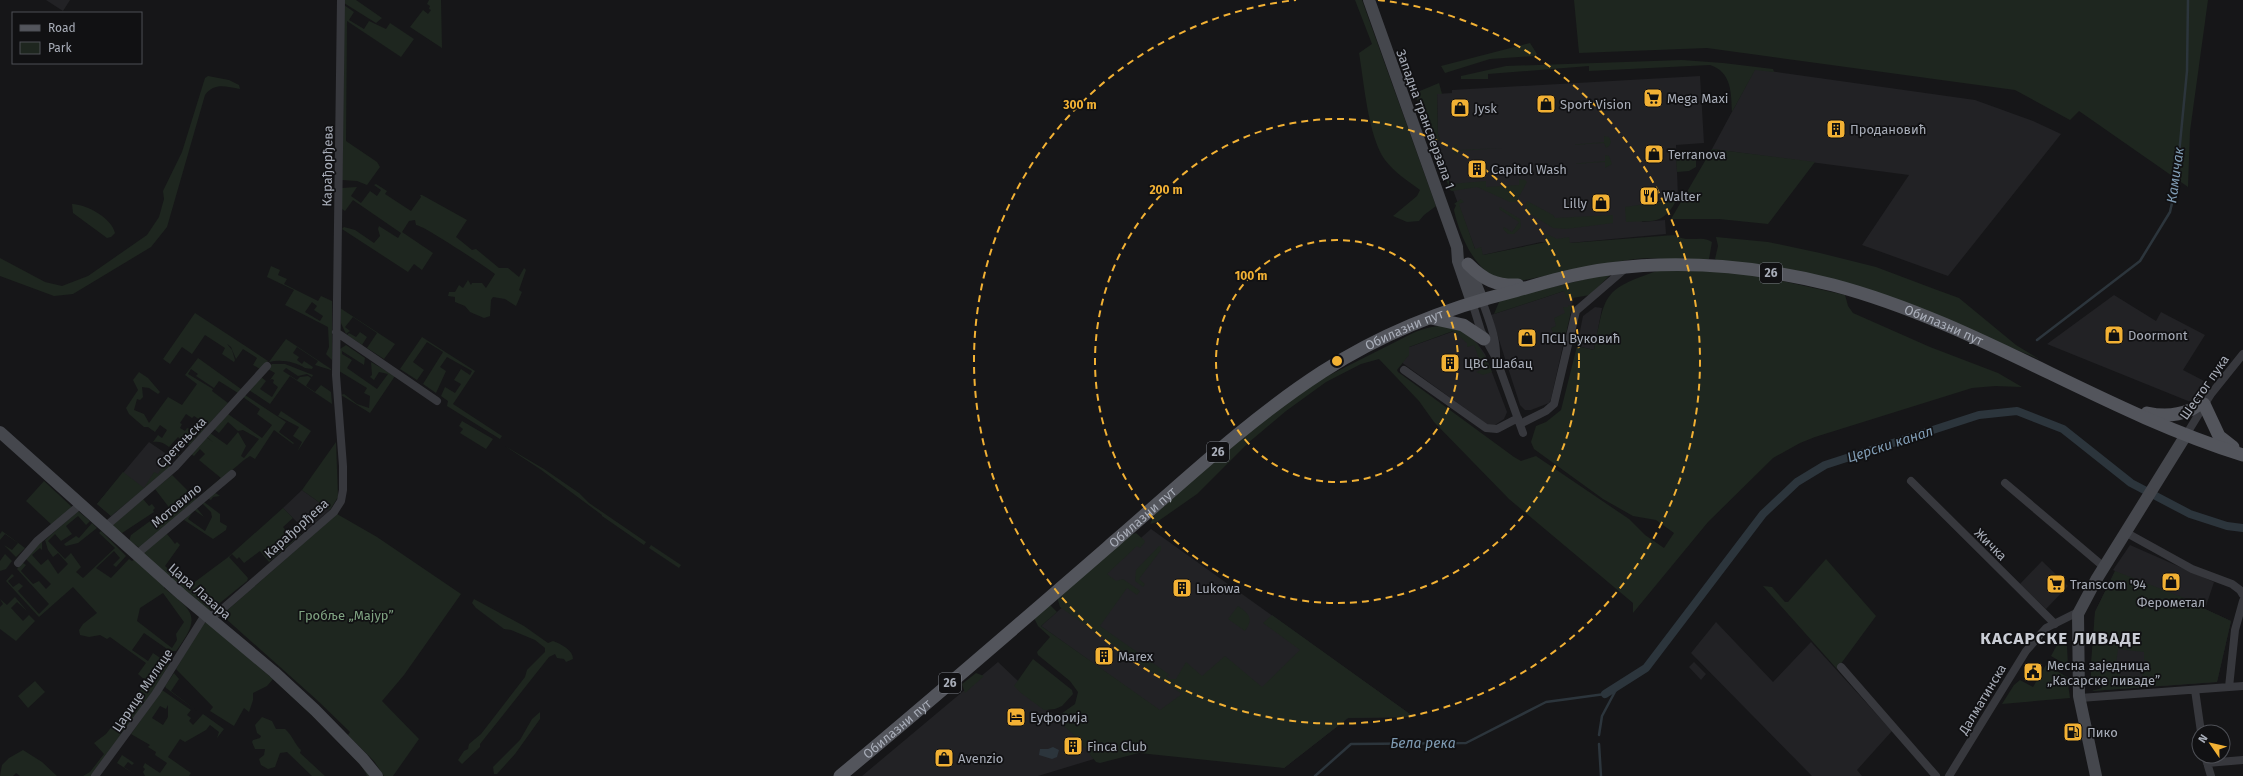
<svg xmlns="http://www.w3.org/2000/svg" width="2243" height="776" font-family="'Fira Sans',sans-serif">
<rect width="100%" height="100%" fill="#161618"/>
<path fill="#222225" d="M46,0H70L63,11Z
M1755,69L1975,100L2033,121L2061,134L1948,276L1862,245L1909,175L1712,149Z
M1700,76L1704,143L1676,145L1678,197H1666V201L1650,202V204L1641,206L1642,222L1665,220L1666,234L1569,243L1541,242L1483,255L1475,249L1435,142L1440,140L1438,134L1437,94L1452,93V90Z
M1576,287L1551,399L1549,403L1531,410H1525L1520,405L1491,315Z
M2114,295L2156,321L2161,312L2205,335L2183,370L2208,383L2193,403L2047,344Z
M1595,307L1602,308L1594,350L1577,346L1583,316Z
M1457,330L1475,340L1485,354L1507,412L1504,419L1495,425H1488L1390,354Z
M149,442L171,457V465L111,516L97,504Z
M302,490L330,510L306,531L283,508Z
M1151,529L1414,717L1348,718L1284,768L1219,753L1041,626Z
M2130,545L2214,582L2205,609L2231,621L2217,682L2091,691L2102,689L2101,681H2091L2095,612L2115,571L2113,570Z
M2042,561L2068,586L2046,609L2020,584Z
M1716,622L1773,682L1811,642L1892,731L1857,770L1862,776H1812L1691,653Z
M998,662L1072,732L1094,759L1038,776H862Z
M1694,662L1706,674L1701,680L1689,667Z"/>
<path fill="#1e261f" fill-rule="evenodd" d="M344,0H356L382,18L376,23L344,3Z
M429,0H441L442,48L410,27L423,10L428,14L431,10L429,9L430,6L427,4Z
M1355,0H1362L1368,17L1436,206L1424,215L1419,221L1407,222L1393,216L1417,196L1420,190C1408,181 1394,172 1385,160C1368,136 1364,82 1359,53L1372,44Z
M1574,0H2208L2190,131L2188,187L2079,111L2070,120L2015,90L1707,48L1579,53Z
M344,5L354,12L349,20L364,29L369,21L386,29L390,23L414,39L401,57L347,21L346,141L377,162L380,167L367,185L357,181L342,180Z
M1530,43L1537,54L1535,56L1490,59L1445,73L1441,66Z
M1682,60L1723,63L1773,69L1774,72L1755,70L1732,112C1731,93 1732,72 1710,65L1589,71V66L1488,74V79H1461V76L1506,66Z
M208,76L229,80L239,85L240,89C226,87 215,82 205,95L167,227L151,247L73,294L54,296L0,276V258L45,282L62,286L88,276L147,235L159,217L164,199L163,191L182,152L205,78Z
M1439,83L1442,94H1437L1438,134L1440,140L1435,142L1450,184L1486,181V187L1519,185V179L1525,180L1527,182L1516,202H1510L1477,187L1452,191L1450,190L1415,93Z
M1604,136L1609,137L1611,142L1609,146L1606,148L1604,143L1568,145L1604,142Z
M1456,144L1458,150L1502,148L1458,151L1457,156L1452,150Z
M1712,149L1815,162L1768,224L1719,219H1671Z
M1605,155L1609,156L1612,164L1605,168V162L1569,164L1605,161Z
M1689,156L1696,160V167L1689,171L1677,172L1676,157Z
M376,184L387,191L385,194L411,211L421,197L420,195H422L467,220L456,237L472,250L476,249L499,268H508L519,277L524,268L526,270L519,290L522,292L516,306L505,299L493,297L491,300L490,316L484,318L470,312L465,306L455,302V297L448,296L449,292H455L459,285L463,288L468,280L471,285L472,283H482L486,288L495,274C486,267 423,225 416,225L415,220L409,221L402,232L433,253L422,270L414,264L408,272L342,229L344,227L355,230L374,243L380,236L378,229L379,226L398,238L401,233L353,200L345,211L342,209V188L357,187L351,196L361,203L370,191L377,196L381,190L374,185Z
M1666,197L1678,198C1662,226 1656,220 1626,222L1625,207L1666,201Z
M1461,199L1464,202L1459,204L1475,249L1481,247L1483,255L1546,242L1545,233L1557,239L1569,237L1570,243L1674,235C1690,244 1701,234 1712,242L1709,259C1682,263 1655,255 1628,260C1602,264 1576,270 1550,275C1538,277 1516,283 1505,281C1477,276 1459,235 1454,210L1456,205L1454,204Z
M1527,201L1553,215L1555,218L1613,215V223L1566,229L1553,228L1527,212L1525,206Z
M72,204C86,204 112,218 115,233L111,237L107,238L73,213Z
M1500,207L1520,219L1521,227L1514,234H1508L1503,229L1504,227L1512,232L1519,222L1499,209Z
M1716,237L1768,242L1820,253L1876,267L1937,290L1959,298L2016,345L2039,359L1904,304L1718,261L1715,259L1718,246Z
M271,266L280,270L278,275L287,279L284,284L318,301L321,296L332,301V360L326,354L329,347L328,327L285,305L294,290L267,277ZM312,302L317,306L314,310L323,316L320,321L305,312Z
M1660,270H1694L1751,274L1845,295L1848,306L1853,313L1930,347L1998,373L2022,387L1995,386L1972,388L1815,437L1800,443L1773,458L1708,522L1633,613V603L1509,499L1434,422L1419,401L1379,359L1361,364L1326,382L1286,411L1248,443L1197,494L1157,522L1150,524L1155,514L1224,452L1308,386L1413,333C1454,315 1477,333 1492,372L1483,375L1476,372L1483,369L1474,345L1467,347V343L1453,331L1409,347V355L1397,370L1398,372L1514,457L1521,461L1536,456L1629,519L1645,535L1664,548L1674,533L1656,520L1633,516L1603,499L1534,449L1531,442L1536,426L1546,422L1561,410L1577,346L1594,350C1606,292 1602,290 1660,270Z
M1612,273L1590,295L1567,299L1564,291L1494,314L1499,302L1510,297Z
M1568,305L1572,307L1565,338L1554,335L1551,328L1556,326L1554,318L1565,313L1563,307H1568Z
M340,308L395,344L384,359L367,348L377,333L353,317L345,327L350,331L346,334L341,323Z
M195,313L268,361L260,369L253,365L257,358L243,349L236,359L231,347L227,344L232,350L235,360L234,362L222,354L225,348L205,335L192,354L182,347L170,364L163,359Z
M360,332L367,337L362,345L347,335L349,333L356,337Z
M422,337L475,371L453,404L502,436L500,439L447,406L448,401L441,396L445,387L455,393L461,384L454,380L461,369L470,375L472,371L447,357L440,367L446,371L436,393L423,384L443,352L427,342L413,362L424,370L417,380L400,369Z
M286,339L331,369V370L315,365L318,361L297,347L293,353L299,357L297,360L302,364L304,361L313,367L312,369L305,368C295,362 282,359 269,362Z
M346,345L365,358L364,365L342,351V354L352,360L347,368L377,389L388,374L379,372L374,380L370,377L372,375L371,362L395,376L370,413L341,395L344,394L357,404L369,408L370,396L364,393L367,388L339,371L340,349Z
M198,358L241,389L238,393L219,381L214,388L196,376L198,374L191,369L188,374L213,389L212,391L228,403L208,425L194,416L192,418L186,414L180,423L182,424L180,428L185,431L187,428L190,429L189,433L196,438L189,446L178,437L169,447L180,456L179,457C172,449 164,440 153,442L158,435L162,438L167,430L160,425L155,432L148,427H144L129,414L126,408L138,390L133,380L139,372L148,378L160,392L158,394L149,388L142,387L143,397L140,400L137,399L134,410L144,414L149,423L168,397L182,405L197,384L185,375Z
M272,364H285L313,375L312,377L307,374L298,376L286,368L283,371L297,380L300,377L308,376L311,378L306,386L315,392L321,385L331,392L332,404L290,376L270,404L249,390L261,377L266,381L260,389L272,397L278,387L273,383L274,380L272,379L270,380L275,373L268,369Z
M245,395L286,422L279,432L294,443L293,444L274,430L255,459L250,456L244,460L140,548L129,541L131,535L157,516L159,519L171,510L155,489L143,499L149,506L152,504L155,508L153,510L154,512L122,533L113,527V524L172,475L196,499L221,478L199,460L205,454L200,449L194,456L191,454L206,437L213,442L207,437L210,433L227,445L238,432L246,446L241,456L244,458L259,439L243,430L238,431L228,422L219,433L214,429L228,414L262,438L272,425L257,414L260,409L243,397Z
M281,411L311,431L297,452L302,442L293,436L299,427L278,416Z
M197,421L206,428L197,437L191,432Z
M462,421L493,439L486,449L460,433L463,429L459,426Z
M336,442L338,497L330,510L302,490Z
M505,446L544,469L579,493L589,503L646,542L644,545L602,516V515L540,469Z
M169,456L172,463L169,468L111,516L97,504L123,472L144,488L154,472L158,474Z
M44,481L72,507L52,525L26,501Z
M214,492L220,496L213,497L211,500L207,498L204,502L220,514V522L227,526L226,530L213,539L184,520L196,507L204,517L194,510L188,519L205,531L212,517L211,512L201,502Z
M283,508L293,518L283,527L287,532L282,537L289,544L300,535L294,526L301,535L269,562L260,551L244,563L239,557L237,559L232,554L229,557L248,578L247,581L210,611L165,581L164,588C195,612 201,617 176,651H170L144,633L132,650L148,661L153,653L169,664L154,690L91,776H83L90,772L104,754L94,743L106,734L147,682L138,674L146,663L110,637L107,639L100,635L89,637L80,635L79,630L83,624L97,613L73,587L39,617L6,581L12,574L14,576L8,581L13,587L19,583L23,586L18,591L39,614L49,604L17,569L22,562L26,565L21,571L33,584L39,581L46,589L51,584L25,558L42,539V550L40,548L32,555L41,565L48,559L58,574L68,564L58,553L53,557L48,550L45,540L78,511L90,521L86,525L78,516L66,526L72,534L61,541L55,534L48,541L65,559L71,553L81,567L76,572L83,578L115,548L99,533L101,531L126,556L116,567L113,565L120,558L114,551L96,568L111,578L129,559L132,561L144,554V552L166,533L172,540L175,538L172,540L175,544L177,542L180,545L165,566L188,587L227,558ZM163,593L184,622L176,634L177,640L172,648L137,621L140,608Z
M337,514L377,537L461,594L404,675L382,701L419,739L393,776H384L374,761L348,735L350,732L317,700L225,618L224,613Z
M92,523L97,528L78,543L66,546L64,544L76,536L79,538Z
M2,531L25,548L16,557L4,545L12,550L18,543L5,534L0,540V534Z
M1136,533L1144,540L1145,542L1140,548L1137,546L1107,574L1116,581L1123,579L1140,591L1137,595L1127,588L1100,626L1170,675L1166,676L1170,679H1176L1186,662L1202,676L1225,656L1262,687L1300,650L1263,623L1272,615L1414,717L1348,718L1284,768L1139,753L1100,763L1096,762L1072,733L1061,724L1058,716L1075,704L1078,692L1070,681L1038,655L1037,652L1050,637L1038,626L1034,618L1050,605L1057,612L1041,626L1160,710L1182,694L1060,607L1057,597L1128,536Z
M651,545L681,565L679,568L649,548Z
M1159,546H1161V550L1139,579L1145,584L1143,587L1135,581L1136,570Z
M5,554L12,561L6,569L0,571V561Z
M1826,559L1876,616L1837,669L1763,586L1772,587L1785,602H1788Z
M2115,571L2205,606V609L2231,621L2217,682L2091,691L2102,688L2101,681H2091V668L2120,670V676L2142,677L2143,668H2147V661L2144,660V652L2118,649L2116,664L2091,663L2095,612Z
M15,597L27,611L17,602L11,608L23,621L29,615L35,621L16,641L0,629V607L3,604L0,599L7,605Z
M474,599L524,626L548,643L553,641C561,644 573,650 573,659L566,662L564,659L557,658L555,654L549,657L480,744V747L462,764L458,760L464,751L468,749L469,744L481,734L525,677L527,670L545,652V648L535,640L511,630L504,629L476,608L472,603Z
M1238,606C1249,614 1254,618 1245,631L1228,619Z
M203,623H209L323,723L370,776H367C360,756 292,698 273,679L267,686L253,693V700L249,712L244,708L234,726L210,711L213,707L176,669Z
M2058,643L2067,646L2068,666L2051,656Z
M1033,659L1072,690L1073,694L1062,706L1055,709L1044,710L1021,693L1014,686Z
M2046,665L2067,677L2070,698L2002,704L2014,685L2020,680L2033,687Z
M174,673L179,679L171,691L197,711L166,688L165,686Z
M976,673L984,676L965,693L962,684Z
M35,681L45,692L28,708L18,696Z
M162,690L191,710L187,715L191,718L189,721L193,725L203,714L224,729L217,738L219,732L210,725L206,730L185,742L180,739L168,757L191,773L189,776H145L143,772L145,769L143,767L145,763L160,773L167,763L155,755L156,752L148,747L150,745L131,734ZM168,705V717L163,725L152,718L160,706L166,709Z
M540,712V719L515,754L497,774H494L493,767L520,740L532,719Z
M262,717L272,721L276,729H285C293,736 295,745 301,750L300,753L325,776H312L287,752L280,753L275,767L268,769L261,765L259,759L264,755L265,749H255L252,742L253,740L260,738L261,736L257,733L255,725Z
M23,750L42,762L57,776H20L16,773L13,776H0L2,765L9,758Z
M122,755L134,763L132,765L128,762L124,767L137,776L117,763Z"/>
<path fill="#2c353c" d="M1053,747L1059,750L1057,757L1052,759L1039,755L1040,749H1048Z"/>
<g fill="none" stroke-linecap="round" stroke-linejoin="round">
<path stroke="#2c353c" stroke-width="2.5" d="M2037,340L2140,261L2170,212L2176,185L2187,71L2188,0
M1599,735L1602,716L1618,686
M1599,744L1601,776
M1315,776L1351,744L1466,743L1546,702L1605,694"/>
<path stroke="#2c353c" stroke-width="8" d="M1605,694L1646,668L1763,514L1797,482L1825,465L1979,415L2017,411L2063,429L2131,483L2190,514L2227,526L2243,528"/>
<path stroke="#37383d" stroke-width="8" d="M1482,300C1488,318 1497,338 1496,358
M1472,302L1481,331L1496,358L1523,433
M336,332L437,401
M1404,370L1486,428L1497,429L1518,418
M1520,424L1546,411L1554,404L1576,311L1627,267
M2186,435L2211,394L2243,354
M1911,481L2055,624
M2005,483L2104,567
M106,526L175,467L267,366
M2125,532L2192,569L2232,584L2240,590L2243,595
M137,554L232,474
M18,563L37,541L81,504
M208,617L219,612L334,512L341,501L343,490V466L336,375L341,0
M1841,667L1936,776
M2229,687L2235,630L2243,601
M2195,690L2201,732
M2080,698L2243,686
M2205,756L2211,776
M2207,763L2243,760
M95,776L156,693L205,615
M1949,776L2026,651L2046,628L2080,611"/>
<path stroke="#45474d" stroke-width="12" d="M1369,0L1457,247L1458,261L1472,302
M1468,265L1482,300
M0,432L182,595L274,672L315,710L363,759L377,776
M2096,776L2079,696L2078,614L2096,580L2186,435"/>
<g stroke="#53555c" stroke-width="13">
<path d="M1468,264C1484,280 1496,286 1518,285"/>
<path d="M1431,318L1463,325L1484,339"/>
<path d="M2147,413C2161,416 2176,416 2190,410C2195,408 2198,403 2204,404L2219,436L2233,447"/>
<path id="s1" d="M840,776C933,699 1025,619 1116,540C1183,482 1248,420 1322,372C1382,333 1446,308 1515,291C1546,282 1577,273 1609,269C1683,259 1762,267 1833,285C1977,323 2101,411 2243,455"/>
</g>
</g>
<g fill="none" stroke="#f2b134" stroke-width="2" stroke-dasharray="7 5">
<circle cx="1337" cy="361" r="121"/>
<circle cx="1337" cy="361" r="242"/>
<path d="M1378 0A363 363 0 1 1 1296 0"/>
</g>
<defs>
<symbol id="supermarket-square" viewBox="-11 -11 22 22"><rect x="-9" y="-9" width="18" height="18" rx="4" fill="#f2b134" stroke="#111113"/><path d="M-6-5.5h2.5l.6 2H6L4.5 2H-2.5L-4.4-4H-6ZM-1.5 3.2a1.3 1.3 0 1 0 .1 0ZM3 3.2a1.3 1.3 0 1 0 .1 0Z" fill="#111"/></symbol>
<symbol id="shop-square" viewBox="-11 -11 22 22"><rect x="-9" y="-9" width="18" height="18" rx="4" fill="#f2b134" stroke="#111113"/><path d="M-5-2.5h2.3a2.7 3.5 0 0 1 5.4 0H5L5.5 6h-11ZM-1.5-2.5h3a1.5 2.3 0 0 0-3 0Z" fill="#111"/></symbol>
<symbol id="building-square" viewBox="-11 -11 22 22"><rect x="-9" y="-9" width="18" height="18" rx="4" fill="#f2b134" stroke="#111113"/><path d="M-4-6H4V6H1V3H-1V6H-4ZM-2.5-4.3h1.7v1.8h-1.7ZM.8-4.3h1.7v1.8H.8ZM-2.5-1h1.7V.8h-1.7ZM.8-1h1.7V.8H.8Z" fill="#111"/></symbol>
<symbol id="restaurant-square" viewBox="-11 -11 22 22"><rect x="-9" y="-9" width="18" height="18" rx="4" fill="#f2b134" stroke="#111113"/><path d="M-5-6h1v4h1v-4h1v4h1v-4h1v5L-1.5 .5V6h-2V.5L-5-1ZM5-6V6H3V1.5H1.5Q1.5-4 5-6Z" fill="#111"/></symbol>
<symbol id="civic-square" viewBox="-11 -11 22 22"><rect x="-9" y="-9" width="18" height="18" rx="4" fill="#f2b134" stroke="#111113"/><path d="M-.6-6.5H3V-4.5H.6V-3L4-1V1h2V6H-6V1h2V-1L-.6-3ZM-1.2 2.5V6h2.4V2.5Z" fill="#111"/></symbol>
<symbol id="hotel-square" viewBox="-11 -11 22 22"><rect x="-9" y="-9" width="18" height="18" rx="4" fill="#f2b134" stroke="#111113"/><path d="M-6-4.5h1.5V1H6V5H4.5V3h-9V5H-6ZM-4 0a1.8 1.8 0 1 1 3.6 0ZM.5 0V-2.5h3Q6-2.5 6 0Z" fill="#111"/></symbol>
<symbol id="fuel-square" viewBox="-11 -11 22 22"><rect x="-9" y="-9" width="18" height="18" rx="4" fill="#f2b134" stroke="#111113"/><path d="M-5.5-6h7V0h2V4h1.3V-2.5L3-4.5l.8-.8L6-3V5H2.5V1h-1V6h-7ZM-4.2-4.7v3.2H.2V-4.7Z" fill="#111"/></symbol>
</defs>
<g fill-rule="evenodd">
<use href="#supermarket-square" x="1642" y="87" width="22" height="22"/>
<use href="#shop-square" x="1535" y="93" width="22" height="22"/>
<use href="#shop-square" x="1449" y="97" width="22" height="22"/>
<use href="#building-square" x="1825" y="118" width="22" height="22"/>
<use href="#shop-square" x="1643" y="143" width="22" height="22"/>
<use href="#building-square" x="1466" y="158" width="22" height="22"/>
<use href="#restaurant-square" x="1638" y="185" width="22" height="22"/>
<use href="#shop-square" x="1590" y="192" width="22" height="22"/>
<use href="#shop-square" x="2103" y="324" width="22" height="22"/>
<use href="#shop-square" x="1516" y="327" width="22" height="22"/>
<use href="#building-square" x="1439" y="352" width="22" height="22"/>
<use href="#shop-square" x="2160" y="571" width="22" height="22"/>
<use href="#supermarket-square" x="2045" y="573" width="22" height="22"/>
<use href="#building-square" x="1171" y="577" width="22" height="22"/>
<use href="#building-square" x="1093" y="645" width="22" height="22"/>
<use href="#civic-square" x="2022" y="661" width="22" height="22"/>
<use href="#hotel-square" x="1005" y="706" width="22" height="22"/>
<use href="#fuel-square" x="2062" y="721" width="22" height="22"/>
<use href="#building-square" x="1062" y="735" width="22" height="22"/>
<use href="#shop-square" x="933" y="747" width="22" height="22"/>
</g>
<g text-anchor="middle" stroke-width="3.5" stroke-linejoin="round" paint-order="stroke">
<g fill="#111113" stroke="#7b7e86" stroke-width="1">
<rect x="1760" y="263" width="22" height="20" rx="3"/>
<rect x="1207" y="442" width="22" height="20" rx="3"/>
<rect x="939" y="673" width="22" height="20" rx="3"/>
</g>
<g font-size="12" font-weight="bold" fill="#a8adb8">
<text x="1771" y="277">26</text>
<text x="1218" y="456">26</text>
<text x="950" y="687">26</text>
</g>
<g font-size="13" fill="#a8adb8" stroke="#111113" text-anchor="start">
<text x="1667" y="103">Mega Maxi</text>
<text x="1560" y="109">Sport Vision</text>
<text x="1474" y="113">Jysk</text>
<text x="1850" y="134">Продановић</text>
<text x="1668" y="159">Terranova</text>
<text x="1491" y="174">Capitol Wash</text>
<text x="1663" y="201">Walter</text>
<text x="1587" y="208" text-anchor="end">Lilly</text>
<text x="2128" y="340">Doormont</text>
<text x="1541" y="343">ПСЦ Вуковић</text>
<text x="1464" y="368">ЦВС Шабац</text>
<text x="2070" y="589">Transcom '94</text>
<text x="1196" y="593">Lukowa</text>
<text x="2171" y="607" text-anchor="middle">Ферометал</text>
<text x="1118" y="661">Marex</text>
<text x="2047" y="670">Месна заједница<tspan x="2047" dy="15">„Касарске ливаде”</tspan></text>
<text x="1030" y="722">Еуфорија</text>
<text x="2087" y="737">Пико</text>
<text x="1087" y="751">Finca Club</text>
<text x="958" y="763">Avenzio</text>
</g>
<g font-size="13" fill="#a8adb8" stroke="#111113">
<text transform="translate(1426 119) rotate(70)" y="5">Западна трансверзала 1</text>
<text transform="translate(327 166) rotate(-89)" y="5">Карађорђева</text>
<text dy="5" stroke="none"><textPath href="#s1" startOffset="1280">Обилазни пут</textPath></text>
<text dy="5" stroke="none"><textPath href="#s1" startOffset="722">Обилазни пут</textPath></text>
<text transform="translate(2204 387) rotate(-55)" y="5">Шестог пука</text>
<text transform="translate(181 442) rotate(-46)" y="5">Сретењска</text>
<text transform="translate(176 505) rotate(-40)" y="5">Мотовило</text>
<text dy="5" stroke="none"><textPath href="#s1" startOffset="398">Обилазни пут</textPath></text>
<text transform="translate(296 528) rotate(-42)" y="5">Карађорђева</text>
<text transform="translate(1991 544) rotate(45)" y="5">Жичка</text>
<text transform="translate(200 591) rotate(41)" y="5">Цара Лазара</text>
<text transform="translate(142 690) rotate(-56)" y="5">Царице Милице</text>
<text transform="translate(1982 699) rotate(-59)" y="5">Далматинска</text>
<text dy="5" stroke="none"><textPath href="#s1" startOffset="74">Обилазни пут</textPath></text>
</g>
<g font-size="13" fill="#7fa381" stroke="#111113">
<text x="346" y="620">Гробље „Мајур”</text>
</g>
<g font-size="14" font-style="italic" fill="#7f9bb3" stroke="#111113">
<text transform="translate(2175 175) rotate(-82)" y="5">Камичак</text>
<text transform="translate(1890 444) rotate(-18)" y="5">Церски канал</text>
<text x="1423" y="748">Бела река</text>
</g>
<g font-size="17" font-weight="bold" letter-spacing="1" fill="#c9ccd4" stroke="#111113">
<text x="2061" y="644">КАСАРСКЕ ЛИВАДЕ</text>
</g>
</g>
<circle cx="1337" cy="361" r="6" fill="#f2b134" stroke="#111113" stroke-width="2"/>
<g font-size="12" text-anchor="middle" font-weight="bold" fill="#f2b134" stroke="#111113" stroke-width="3.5" stroke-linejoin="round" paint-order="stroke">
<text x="1080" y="109">300 m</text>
<text x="1166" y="194">200 m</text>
<text x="1251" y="280">100 m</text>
</g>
<rect x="12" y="12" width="130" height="52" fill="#111113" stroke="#4d4f55"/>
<rect x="20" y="25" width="20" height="6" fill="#53555c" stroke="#4d4f55"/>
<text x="48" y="32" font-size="12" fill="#a8adb8">Road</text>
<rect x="20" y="42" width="20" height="12" fill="#1e261f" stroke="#4d4f55"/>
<text x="48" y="52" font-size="12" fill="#a8adb8">Park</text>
<g transform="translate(2211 744) rotate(304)"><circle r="19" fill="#111113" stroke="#4d4f55"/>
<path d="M0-3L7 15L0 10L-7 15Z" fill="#f2b134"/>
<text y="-6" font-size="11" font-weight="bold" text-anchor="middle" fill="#a8adb8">N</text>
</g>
</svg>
